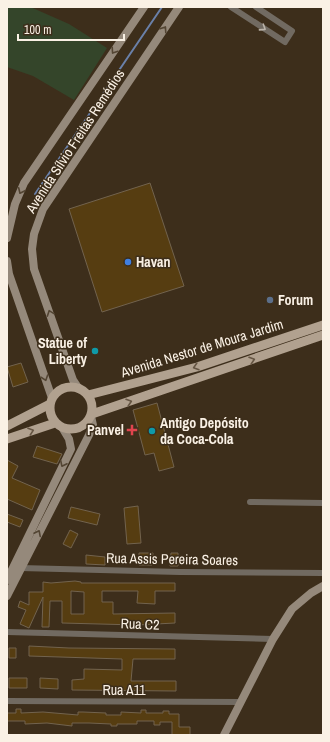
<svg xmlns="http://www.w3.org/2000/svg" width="330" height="742" font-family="'Archivo Narrow',sans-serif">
<rect width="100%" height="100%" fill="#3d2e1b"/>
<path fill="#34452a" d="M7,7H30L35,9L69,24L107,48L74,100L33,76L7,67Z"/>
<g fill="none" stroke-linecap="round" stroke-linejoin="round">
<path stroke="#6a80a9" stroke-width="2" d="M35,194L162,7"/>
</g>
<path fill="#563d11" stroke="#72634e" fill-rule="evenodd" d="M150,183L184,286L102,312L69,209Z
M21,363L28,382L13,387L7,367Z
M157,403L174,467L159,471L154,453L145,455L133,410Z
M37,446L62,454L57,464L33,457Z
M7,460L18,466L12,478L40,490L32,510L7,499Z
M138,506L141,543L127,544L124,508Z
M71,507L100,514L97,525L68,518Z
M7,514L23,520L20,527L7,522Z
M70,530L78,534L71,548L63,544Z
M139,553H153L152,565H139Z
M171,553H178V566H170Z
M86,555L105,557V565L86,564Z
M75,581L81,582V583H175V591H155V604L137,603L138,591H102V602H113V614L175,613V623L137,625L62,623V601H50L49,627H42L43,597L29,628L20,624L26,610L18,607L20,601L29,605V592H43V582L51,583ZM71,591L84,592V614H71Z
M29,646L69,648L175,649V659H133L131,681H176V691L72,690V680L84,679V669L122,670V659L29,656Z
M9,648H16V658H9Z
M9,678H27V688H9Z
M40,678L58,679V689L40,688Z
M16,709H21V713L43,712L78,715V712H83L106,713V715H121V712L141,713V710H146V713H163V711H169V714H179V727H190V735H172V722H160V725H154V721H137V724H117V726H111V724L89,723H72V726L47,723L25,724V721H7V713H16Z"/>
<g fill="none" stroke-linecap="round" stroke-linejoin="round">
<path stroke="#716a61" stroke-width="6" d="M231,7L285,42L292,31L256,7
M250,502L323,503
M20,568L180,572L323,573
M7,632L273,639
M7,701L241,702"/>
<path stroke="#95897b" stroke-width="8" d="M7,238L15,204L24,183L144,7
M7,261L9,274L52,398
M79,389L73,380L34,269L32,249L34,234L43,209L179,7
M7,580L71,449L69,439L63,429
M7,596L89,435L93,425L91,416
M224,735L273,639L292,609L311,593L323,586"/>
<path stroke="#b1a18f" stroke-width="9" d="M50 408a21 21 0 1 1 42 0a21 21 0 1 1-42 0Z
M88,395L197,367L323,325
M92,414L323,335
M7,426L50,404
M7,439L55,423"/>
</g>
<defs><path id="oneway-chevron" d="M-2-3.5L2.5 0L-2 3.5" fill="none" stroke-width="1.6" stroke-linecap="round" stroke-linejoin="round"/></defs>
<use stroke="#bcb4aa" href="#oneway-chevron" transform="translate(263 28) rotate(33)"/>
<g stroke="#534533">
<use href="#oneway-chevron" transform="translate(164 29) rotate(-56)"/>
<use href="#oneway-chevron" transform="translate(114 51) rotate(124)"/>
<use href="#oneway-chevron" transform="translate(21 191) rotate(115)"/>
<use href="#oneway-chevron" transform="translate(50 313) rotate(-110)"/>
<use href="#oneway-chevron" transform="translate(45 378) rotate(71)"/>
<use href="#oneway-chevron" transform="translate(63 464) rotate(116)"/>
<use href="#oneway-chevron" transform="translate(38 533) rotate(-63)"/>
</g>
<g stroke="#665644">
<use href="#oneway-chevron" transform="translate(252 360) rotate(-18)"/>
<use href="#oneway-chevron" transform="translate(196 367) rotate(163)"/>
<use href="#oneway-chevron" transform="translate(129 402) rotate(-18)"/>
<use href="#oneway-chevron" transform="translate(31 431) rotate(-19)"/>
</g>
<circle fill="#3f7fe0" stroke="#3d2e1b" stroke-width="1.5" cx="128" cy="262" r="4"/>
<circle fill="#5c6f8a" stroke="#3d2e1b" stroke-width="1.5" cx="270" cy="300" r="4"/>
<g fill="#0f9aa8" stroke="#3d2e1b" stroke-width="1.5">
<circle cx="95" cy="351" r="4"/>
<circle cx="152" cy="431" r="4"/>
</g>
<path fill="#e0444e" stroke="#3d2e1b" stroke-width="1.5" d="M130 424h4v4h4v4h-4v4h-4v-4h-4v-4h4z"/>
<g text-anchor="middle" stroke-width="3" stroke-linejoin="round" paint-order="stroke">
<g font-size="14" fill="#faf1e5" stroke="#3d2e1b">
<text transform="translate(75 141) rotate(-57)" y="5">Avenida Sílvio Freitas Remédios</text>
<text transform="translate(202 348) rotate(-17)" y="5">Avenida Nestor de Moura Jardim</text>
<text transform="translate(172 559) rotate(1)" y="5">Rua Assis Pereira Soares</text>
<text transform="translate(140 624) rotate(2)" y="5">Rua C2</text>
<text x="124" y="695">Rua A11</text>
</g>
<g font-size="14" font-weight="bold" fill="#faf1e5" stroke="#3d2e1b" text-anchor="start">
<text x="136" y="267">Havan</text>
<text x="278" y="305">Forum</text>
<text x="87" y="348" text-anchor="end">Statue of<tspan x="87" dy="16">Liberty</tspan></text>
<text x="160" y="428">Antigo Depósito<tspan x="160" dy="16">da Coca-Cola</tspan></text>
<text x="124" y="435" text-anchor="end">Panvel</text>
</g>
</g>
<rect width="330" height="742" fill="none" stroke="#faf1e5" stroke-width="16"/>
<path d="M18 34v6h106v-6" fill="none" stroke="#faf1e5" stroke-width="2"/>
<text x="24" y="34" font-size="12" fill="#faf1e5" stroke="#3d2e1b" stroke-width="3" paint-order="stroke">100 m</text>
</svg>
